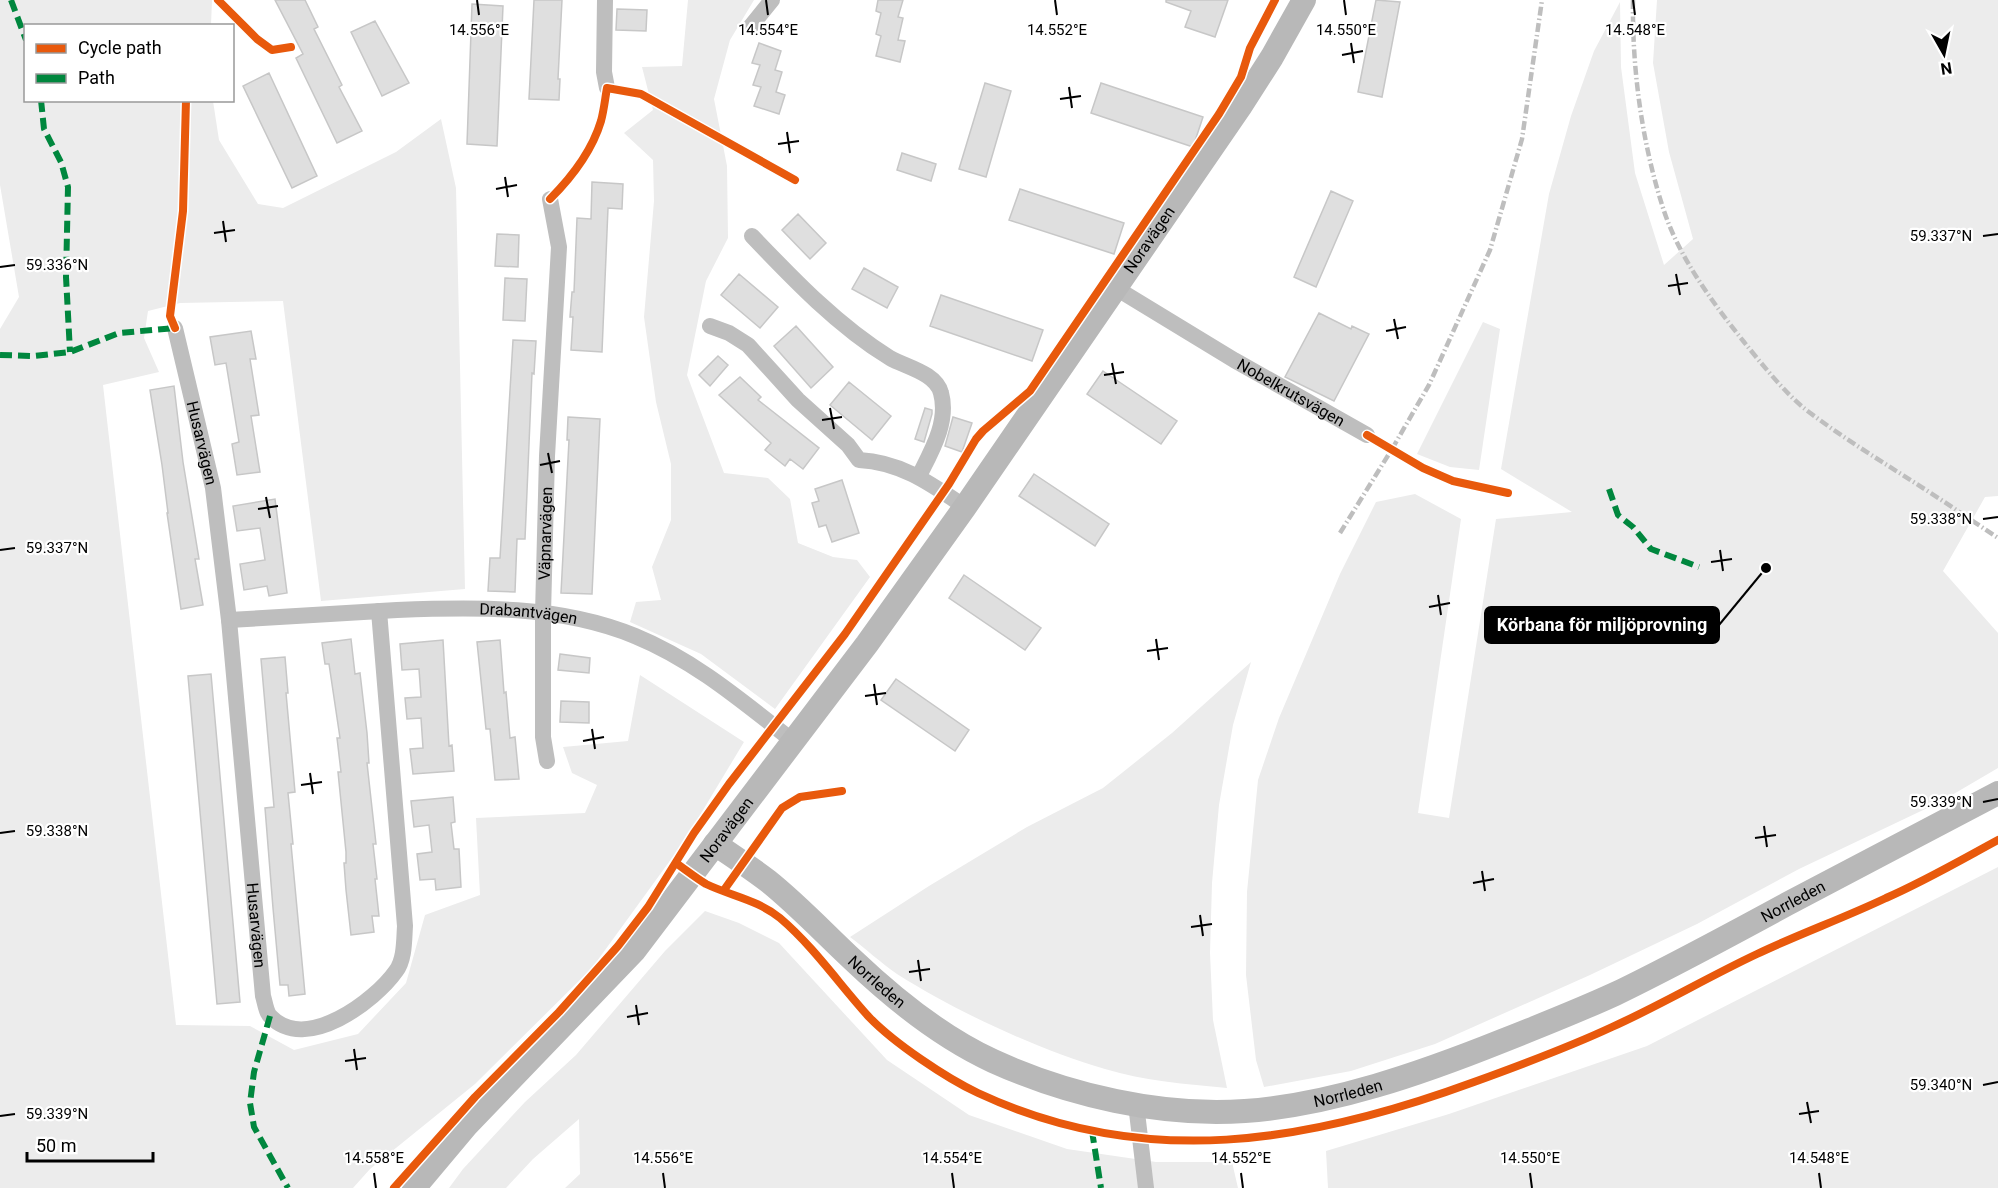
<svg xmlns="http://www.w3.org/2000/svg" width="1998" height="1188" font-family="Roboto,sans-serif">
<rect width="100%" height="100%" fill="#fff"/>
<path fill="#ececec" d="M0,0H212L211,25L26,26V100L213,101L219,140L258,204L283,208L396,152L441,119L456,188L465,589L321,601L283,301L180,303L148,311L144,338L159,372L103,385L176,1025L250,1026L294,1050L358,1034L406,983L425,915L480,895L476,818L585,813L597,785L572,773L563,747L628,741L640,675L744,742L685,840L592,968L475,1084L370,1169L353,1188H0V329L19,297L0,185Z
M688,0H754L730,40L714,99L727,166L728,238L706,281L687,375L724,473L768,478L790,499L798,543L833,557L857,560L870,577L775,709L701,654L630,622L636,602L661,600L652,567L671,520V464L656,402L644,317L654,201L653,160L624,133L653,110L642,67L682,66Z
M1657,0H1998V496L1985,497L1943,571L1998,633V768L1940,802L1799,869L1697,924L1590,975L1435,1044L1351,1071L1264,1087L1256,1060L1246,975L1247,892L1258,780L1279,718L1340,574L1376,502L1415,494L1461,519L1418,813L1449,818L1496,519L1572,512L1501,469L1549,194L1571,116L1594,51L1620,2L1621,67L1635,173L1664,265L1693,239L1669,152L1653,63Z
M1483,322L1500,329L1479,470L1450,467L1417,454Z
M1251,662L1233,725L1219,805L1212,883L1210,953L1213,1020L1227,1088C1186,1084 1144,1081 1105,1069C1037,1049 957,1012 897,974C881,963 866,949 850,937L929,886L1027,827L1103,788L1172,733Z
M1998,867V1188H1328L1326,1151L1449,1114L1647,1046Z
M705,911L739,923L779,943L887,1060L969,1115L1067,1149L1156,1162H1232L1238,1188H565L580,1174L579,1119L533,1159L506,1188H449L463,1169L525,1102L576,1055L665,951Z"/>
<path fill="#dfdfdf" stroke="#c7c7c7" stroke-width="1.5" d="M275,0H305L318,27L314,29L342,85L339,87L362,131L337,143L296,58L303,54Z
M534,0H562L558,79H560L559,100L529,99Z
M878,0H903L898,17L903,18L898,40L905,41L900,62L876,56L881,36L876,34L881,13L876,11Z
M1166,0H1228L1215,37L1185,27L1191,11L1166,2Z
M1376,0L1400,2L1382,97L1358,92Z
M472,4L503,6L497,146L467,144Z
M617,9L647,10L646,31L616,30Z
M375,21L409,83L382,96L351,32Z
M759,43L781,51L775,70L782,72L776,92L785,95L779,114L754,106L761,87L753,85L760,65L752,63Z
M269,73L317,176L292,188L243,86Z
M985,83L1011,91L986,177L959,169Z
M1101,83L1203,117L1193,147L1091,113Z
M902,153L936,164L931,181L897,170Z
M592,182L623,184L622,209L608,208L602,352L571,350L573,317H570L572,292H574L577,218L591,219Z
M1020,189L1124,223L1114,254L1009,220Z
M1331,191L1353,201L1316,287L1294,277Z
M798,214L826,243L810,259L782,230Z
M497,234L519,235L518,267L495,266Z
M864,268L898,287L887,308L852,289Z
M739,274L778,307L760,328L721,295Z
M505,278L527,279L525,321L503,320Z
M941,295L1043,330L1032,361L930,326Z
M1319,313L1351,329L1352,326L1369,334L1334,401L1285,377Z
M796,326L833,367L811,388L774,346Z
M251,331L256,359H250L259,415L251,416L260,472L237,475L232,444L239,442L226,363L215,365L210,337Z
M513,340L536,341L534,374L532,373L525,539H517L515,592L488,591L490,558H500Z
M718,356L728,365L710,386L699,375Z
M1103,371L1177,421L1161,444L1087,394Z
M740,377L761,397L758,400L819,448L803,469L790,459L785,466L765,450L771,443L719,395Z
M849,382L891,416L872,440L830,405Z
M174,386L183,462L199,559H195L203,605L181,609L167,513H168L162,465L150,390Z
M925,408L932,410V414L924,442L915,439Z
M568,417L600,419L592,594L561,593L569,440H567Z
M953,417L972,423L962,452L945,446Z
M1034,474L1109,524L1095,546L1019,496Z
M842,480L859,533L832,542L826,525L819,527L812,503L819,501L815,489Z
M275,499L287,593L269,596L267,586L244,590L240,564L265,560L260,528L237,531L233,506Z
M964,575L1041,628L1025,650L949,598Z
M351,639L355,674L360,673L367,733L369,763H367L376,844H373L377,879H375L379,916H372L374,932L351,935L346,890L344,863H346V852L338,772H341L337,738H340L329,664H325L322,643Z
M443,640L449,746L452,745L454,771L413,774L410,749L423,748L421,718L407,719L405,698L421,697L419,669L402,670L400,644Z
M500,640L504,693L506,692L510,738L515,737L519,779L495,780L490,729H486L477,642Z
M560,654L590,658L589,673L558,670Z
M285,657L288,693H286L295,792L288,793L293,844H291L305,994L289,996L288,985H280L273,908L265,808L274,807L261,659Z
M211,674L240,1002L217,1004L188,676Z
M896,679L969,730L955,751L881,700Z
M561,701L589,702V723L560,722Z
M453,797L455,822L451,823L454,849H459L461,887L436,890L435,879L420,880L417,854L432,852L429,825L414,827L411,801Z"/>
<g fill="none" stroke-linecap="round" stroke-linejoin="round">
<g stroke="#bebebe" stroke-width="16">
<path d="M605,0L604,72L607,88"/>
<path d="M751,26L772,0"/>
<path d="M752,236C794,280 838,326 890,358C906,367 936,373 941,393C949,422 931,452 919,476"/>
<path id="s1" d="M1114,287L1234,360L1367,435"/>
<path d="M710,326L729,333L748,345L798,400L848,445L859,460C901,462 931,484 965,507"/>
<path id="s2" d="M175,328L213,488L229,620L263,996C265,1002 266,1013 271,1017C306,1053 375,1001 396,971C405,959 404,939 405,926L379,611"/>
<path id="s3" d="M229,620C285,617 341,613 397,610C476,607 560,605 635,636C694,660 743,702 793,741"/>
<path id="s4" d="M547,761L543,737V614L547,456L559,247L550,199"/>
<path d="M1136,1104L1146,1188"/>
</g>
<g stroke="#b8b8b8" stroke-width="24">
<path id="s5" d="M715,844C733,856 751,868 768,881C798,905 825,934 853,960C894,999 941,1037 993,1061C1068,1095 1161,1117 1245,1111C1331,1105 1422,1073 1502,1041C1540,1026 1578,1011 1615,994C1673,966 1730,935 1787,904C1857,867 1928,830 1998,793"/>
<path id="s6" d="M414,1188L466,1126L634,951L867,644L965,507L1240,107L1272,57L1304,0"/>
</g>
<path stroke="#bebebe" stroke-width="4.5" stroke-dasharray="9 3 1.5 3" stroke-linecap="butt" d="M1633,0C1632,70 1642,144 1664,211C1680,259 1713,303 1744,342C1761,363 1785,393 1805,409C1844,439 1886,464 1926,490C1951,506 1974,522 1998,538
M1340,533L1392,449L1429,385L1490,250L1522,139L1542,0"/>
<path stroke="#00873e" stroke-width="6" stroke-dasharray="12 6" stroke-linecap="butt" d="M11,0L26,40
M41,100L44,129L61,162L68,187L66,277L70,352
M0,355L34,356L70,352L119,333L175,328
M1609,489L1618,515L1633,527L1651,549L1699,567
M270,1016L254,1072L250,1103L254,1127L288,1188
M1092,1131L1101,1188"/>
<defs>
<path id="cycleway" d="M218,0L257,39L272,50L291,47
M550,199C572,177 592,151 601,121C604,110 605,99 607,88L641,94L795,180
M175,328L170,316L183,211L186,100
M1367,435L1423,468L1453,481L1508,493
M676,863C686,870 696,878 706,884C731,896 758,900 780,918C814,947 839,984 869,1017C894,1043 946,1078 978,1093C1145,1171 1308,1143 1474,1082C1521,1065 1567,1048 1612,1027C1661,1005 1708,977 1757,954C1799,934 1844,918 1886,898C1925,881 1961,860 1998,840
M724,890L782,808L800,797L842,791
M394,1188L475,1097L559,1012L618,946L648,907L694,833L729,784L845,634L949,484L976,439L983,431L1030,391L1219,114L1241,77L1250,48L1275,0"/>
</defs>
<use href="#cycleway" stroke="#fff" stroke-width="11"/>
<use href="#cycleway" stroke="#e8590c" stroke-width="8"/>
</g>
<path fill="none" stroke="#000" stroke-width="2" d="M477,0L479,15M766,0L768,15M1055,0L1057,15M1344,0L1346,15M1633,0L1635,15M1351,43L1354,63M1342,55L1363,51M1069,87L1072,108M1060,99L1081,96M787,132L790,153M778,144L799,141M505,177L508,197M496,189L517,185M223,221L226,242M214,233L235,230M1983,236L1998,234M0,267L15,265M1676,274L1680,295M1668,286L1688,283M1394,319L1398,339M1386,331L1406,327M1112,363L1116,384M1104,375L1124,372M830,408L834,429M822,420L842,417M548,453L552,473M540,465L560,461M266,497L270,518M258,509L278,506M1983,519L1998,517M0,550L15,548M1720,550L1723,571M1711,562L1732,559M1438,595L1441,615M1429,607L1450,603M1156,639L1159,660M1147,651L1168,648M874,684L877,705M865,696L886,693M592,729L595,749M583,741L604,737M310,773L313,794M301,785L322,782M1983,802L1998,799M1764,826L1767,847M0,833L15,831M1755,838L1776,835M1482,871L1485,891M1473,883L1494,879M1200,915L1203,936M1191,927L1212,924M918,960L921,981M909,972L930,969M636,1005L639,1025M627,1017L648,1013M354,1049L357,1070M345,1061L366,1058M1983,1085L1998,1082M1807,1102L1811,1123M1799,1114L1819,1111M0,1116L15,1114M374,1173L376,1188M663,1173L665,1188M952,1173L954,1188M1241,1173L1243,1188M1530,1173L1532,1188M1819,1173L1821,1188"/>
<g text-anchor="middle" stroke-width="4.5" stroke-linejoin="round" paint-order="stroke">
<g font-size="16" fill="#000" stroke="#fff">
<text dy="6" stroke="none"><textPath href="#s6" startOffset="1202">Noravägen</textPath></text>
<text dy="6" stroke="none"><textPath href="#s1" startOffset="206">Nobelkrutsvägen</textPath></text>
<text dy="6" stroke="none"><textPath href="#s2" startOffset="118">Husarvägen</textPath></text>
<text dy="6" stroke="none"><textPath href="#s4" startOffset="228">Väpnarvägen</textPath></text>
<text dy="6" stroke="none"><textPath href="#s3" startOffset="300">Drabantvägen</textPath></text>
<text dy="6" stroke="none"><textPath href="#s6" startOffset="476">Noravägen</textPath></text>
<text dy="6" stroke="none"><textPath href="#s5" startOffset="1204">Norrleden</textPath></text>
<text dy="6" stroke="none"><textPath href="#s2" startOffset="604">Husarvägen</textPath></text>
<text dy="6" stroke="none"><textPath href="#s5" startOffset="213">Norrleden</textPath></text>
<text dy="6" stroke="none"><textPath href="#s5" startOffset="718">Norrleden</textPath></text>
</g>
</g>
<g font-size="15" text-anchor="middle" fill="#000" stroke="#fff" stroke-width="4.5" stroke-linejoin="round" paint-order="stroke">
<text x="479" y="35">14.556°E</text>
<text x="768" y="35">14.554°E</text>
<text x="1057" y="35">14.552°E</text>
<text x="1346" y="35">14.550°E</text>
<text x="1635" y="35">14.548°E</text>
<text x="1941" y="241">59.337°N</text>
<text x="57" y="270">59.336°N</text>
<text x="1941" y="524">59.338°N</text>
<text x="57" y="553">59.337°N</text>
<text x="1941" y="807">59.339°N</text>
<text x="57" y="836">59.338°N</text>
<text x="1941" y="1090">59.340°N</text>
<text x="57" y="1119">59.339°N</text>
<text x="374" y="1163">14.558°E</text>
<text x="663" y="1163">14.556°E</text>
<text x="952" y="1163">14.554°E</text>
<text x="1241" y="1163">14.552°E</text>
<text x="1530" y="1163">14.550°E</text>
<text x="1819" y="1163">14.548°E</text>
</g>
<path fill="none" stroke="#000" stroke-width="2" d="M1766 568L1719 625"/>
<circle fill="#000" stroke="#fff" stroke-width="2" cx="1766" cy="568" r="6"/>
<rect fill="#000" stroke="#000" stroke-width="2" x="1485" y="607" width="234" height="36" rx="6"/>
<g font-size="18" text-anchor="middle" font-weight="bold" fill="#fff">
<text x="1602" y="631">Körbana för miljöprovning</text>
</g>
<rect x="24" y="24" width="210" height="78" fill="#ffffff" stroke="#999999" stroke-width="1.5"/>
<rect x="36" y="44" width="30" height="9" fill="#e8590c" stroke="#999999" stroke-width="1.5"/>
<text x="78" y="54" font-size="18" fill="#000000">Cycle path</text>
<rect x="36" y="74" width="30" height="9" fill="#00873e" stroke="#999999" stroke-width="1.5"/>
<text x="78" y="84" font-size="18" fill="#000000">Path</text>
<g transform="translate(1944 54) rotate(171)" stroke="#ffffff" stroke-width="4.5" paint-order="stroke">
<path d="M0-4.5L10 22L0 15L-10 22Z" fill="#000000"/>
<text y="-9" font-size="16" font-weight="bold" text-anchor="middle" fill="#000000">N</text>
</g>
<path d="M27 1152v9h126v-9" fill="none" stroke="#000000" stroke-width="3"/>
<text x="36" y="1152" font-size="18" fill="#000000" stroke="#ffffff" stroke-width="4.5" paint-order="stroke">50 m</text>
</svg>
